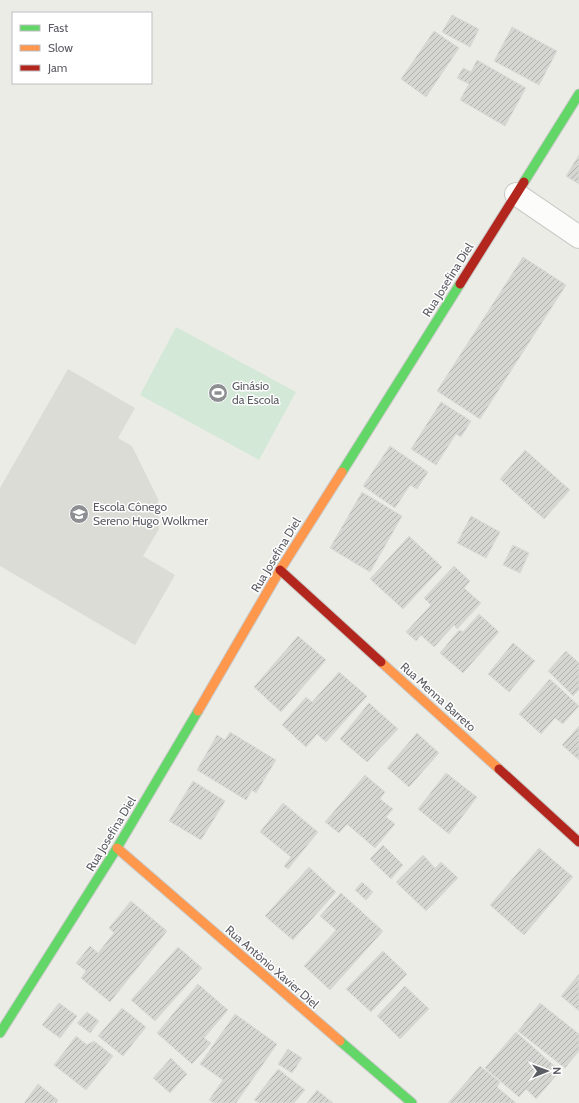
<svg xmlns="http://www.w3.org/2000/svg" width="579" height="1103" font-family="Cabin,sans-serif">
<defs>
<pattern id="building-hatch" width="6" height="6" patternUnits="userSpaceOnUse"><rect width="6" height="6" fill="#d5d5d1"/><path d="M-1 1l2-2M0 6l6-6M5 7l2-2" fill="none" stroke="#b0b0ad"/></pattern>
</defs>
<rect width="100%" height="100%" fill="#ebece6"/>
<path fill="#dbdcd5" d="M68,369L135,408L118,438L132,446L158,499L159,529L143,556L175,575L135,645L0,566V488Z"/>
<path fill="#d4e8d8" d="M176,327L296,392L259,460L140,395Z"/>
<path fill="url(#building-hatch)" stroke="#dadbd6" d="M452,15L479,29L470,47L442,32Z
M512,27L557,51L539,85L494,61Z
M434,31L459,48L426,97L401,79Z
M477,60L526,88L505,126L460,100L469,84L457,78L463,68L471,72Z
M579,155V184L566,176Z
M523,257L566,285L480,419L437,391Z
M441,402L471,421L461,437L456,434L436,465L411,449Z
M390,446L428,472L417,489L410,485L395,508L363,486Z
M525,450L570,490L544,519L500,479Z
M362,492L402,516L370,572L330,548Z
M471,516L500,532L486,558L457,543Z
M409,536L442,567L403,609L370,579Z
M513,545L529,553L520,573L503,565Z
M454,566L470,581L464,588L481,603L457,629L454,625L434,647L421,635L416,641L406,632L431,605L424,598Z
M479,614L499,632L463,673L440,653L459,630L463,632Z
M298,636L326,660L281,712L254,687Z
M513,643L535,661L509,692L488,674Z
M566,651L579,663V690L573,696L548,671Z
M339,672L367,696L326,742L317,734L306,747L282,725L306,697L312,702Z
M550,679L579,706L563,724L555,718L541,734L519,714Z
M369,703L398,729L367,762L340,739Z
M579,726V760L562,745Z
M230,732L276,760L256,793L252,790L246,800L197,770L217,735L225,740Z
M417,733L439,753L409,787L387,768Z
M446,773L477,797L449,834L418,809Z
M365,775L385,792L380,799L393,809L386,817L395,824L375,848L347,824L339,833L325,822Z
M193,781L225,801L201,840L169,821Z
M283,803L318,832L288,869L284,866L291,857L260,832Z
M383,845L403,865L391,879L370,859Z
M539,848L573,877L524,935L490,905Z
M423,855L435,868L441,862L458,878L426,911L396,882Z
M309,867L336,892L293,940L265,916Z
M362,882L373,892L366,900L355,890Z
M341,893L383,931L330,990L304,966L336,930L320,916Z
M131,901L167,931L110,1002L81,978L86,971L76,963L90,946L98,953L114,933L109,928Z
M178,947L202,968L155,1021L131,1000Z
M383,951L407,974L371,1012L346,989Z
M579,974V1011L561,996Z
M198,984L228,1010L204,1038L211,1043L192,1064L157,1033Z
M405,986L429,1009L400,1039L377,1016Z
M59,1003L77,1016L60,1038L42,1025Z
M540,1003L579,1034V1051L565,1068L518,1031Z
M122,1008L146,1027L123,1056L98,1036Z
M87,1012L99,1021L90,1033L77,1023Z
M235,1014L277,1044L236,1103H214L209,1100L223,1080L200,1064Z
M516,1032L560,1071L536,1099L526,1089L519,1097L485,1068Z
M76,1036L87,1045L94,1041L113,1056L86,1090L54,1065Z
M288,1049L302,1058L292,1073L278,1064Z
M171,1058L187,1074L170,1093L153,1078Z
M480,1066L500,1082L497,1087L516,1103H448Z
M278,1069L305,1090L294,1103H259L254,1100Z
M38,1084L58,1100L56,1103H24Z
M317,1090L333,1103H307Z"/>
<g fill="none" stroke-linecap="round" stroke-linejoin="round">
<defs>
<path id="street" d="M516,194L579,237"/>
<path id="fast" d="M524,182L579,94
M342,472L460,284
M0,1033L117,848L198,711
M340,1041L412,1103"/>
<path id="slow" d="M381,662L499,769
M198,711L280,570L342,472
M117,848L340,1041"/>
<path id="jam" d="M460,284L524,182
M280,570L381,662
M499,769L579,842"/>
</defs>
<use href="#street" stroke="#c9cac8" stroke-width="24"/>
<use href="#fast" stroke="#c9cac9" stroke-width="11"/>
<use href="#slow" stroke="#c9cac9" stroke-width="11"/>
<use href="#jam" stroke="#c9cac9" stroke-width="11"/>
<use href="#street" stroke="#fcfcfb" stroke-width="22"/>
<use href="#fast" stroke="#63d668" stroke-width="9"/>
<use href="#slow" stroke="#ff974d" stroke-width="9"/>
<use href="#jam" stroke="#b3261e" stroke-width="9"/>
</g>
<defs>
<symbol id="stadium-disc" viewBox="-11 -11 22 22"><circle r="9.5" fill="#8e8f92" stroke="#fff"/><path d="M0-5a6.5 5 0 1 0 0 10a6.5 5 0 1 0 0-10ZM-3.5-1.8h7v3.6h-7Z" fill="#fff"/></symbol>
<symbol id="school-disc" viewBox="-11 -11 22 22"><circle r="9.5" fill="#8e8f92" stroke="#fff"/><path d="M0-5L7-2L0 1L-7-2ZM-4 1L0 2.5L4 1V4Q0 6-4 4Z" fill="#fff"/></symbol>
</defs>
<g fill-rule="evenodd">
<use href="#stadium-disc" x="207" y="382" width="22" height="22"/>
<use href="#school-disc" x="68" y="503" width="22" height="22"/>
</g>
<g text-anchor="middle" stroke-width="3" stroke-linejoin="round" paint-order="stroke">
<g font-size="12" fill="#5c5d64" stroke="#fff">
<text transform="translate(448 280) rotate(-58)" y="4">Rua Josefina Diel</text>
<text transform="translate(276 555) rotate(-59)" y="4">Rua Josefina Diel</text>
<text transform="translate(438 697) rotate(42)" y="4">Rua Menna Barreto</text>
<text transform="translate(111 834) rotate(-59)" y="4">Rua Josefina Diel</text>
<text transform="translate(272 967) rotate(41)" y="4">Rua Antônio Xavier Diel</text>
</g>
<g font-size="12" fill="#5c5d64" stroke="#fff" text-anchor="start">
<text x="232" y="390">Ginásio<tspan x="232" dy="14">da Escola</tspan></text>
<text x="93" y="511">Escola Cônego<tspan x="93" dy="14">Sereno Hugo Wolkmer</tspan></text>
</g>
</g>
<rect x="12" y="12" width="140" height="72" fill="#ffffff" stroke="#bebec1"/>
<rect x="20" y="25" width="20" height="6" fill="#63d668" stroke="#bebec1"/>
<text x="48" y="32" font-size="12" fill="#5c5d64">Fast</text>
<rect x="20" y="45" width="20" height="6" fill="#ff974d" stroke="#bebec1"/>
<text x="48" y="52" font-size="12" fill="#5c5d64">Slow</text>
<rect x="20" y="65" width="20" height="6" fill="#b3261e" stroke="#bebec1"/>
<text x="48" y="72" font-size="12" fill="#5c5d64">Jam</text>
<g transform="translate(547 1071) rotate(89)" stroke="#ffffff" stroke-width="3" paint-order="stroke">
<path d="M0-3L7 15L0 10L-7 15Z" fill="#5c5d64"/>
<text y="-6" font-size="11" font-weight="bold" text-anchor="middle" fill="#5c5d64">N</text>
</g>
</svg>
